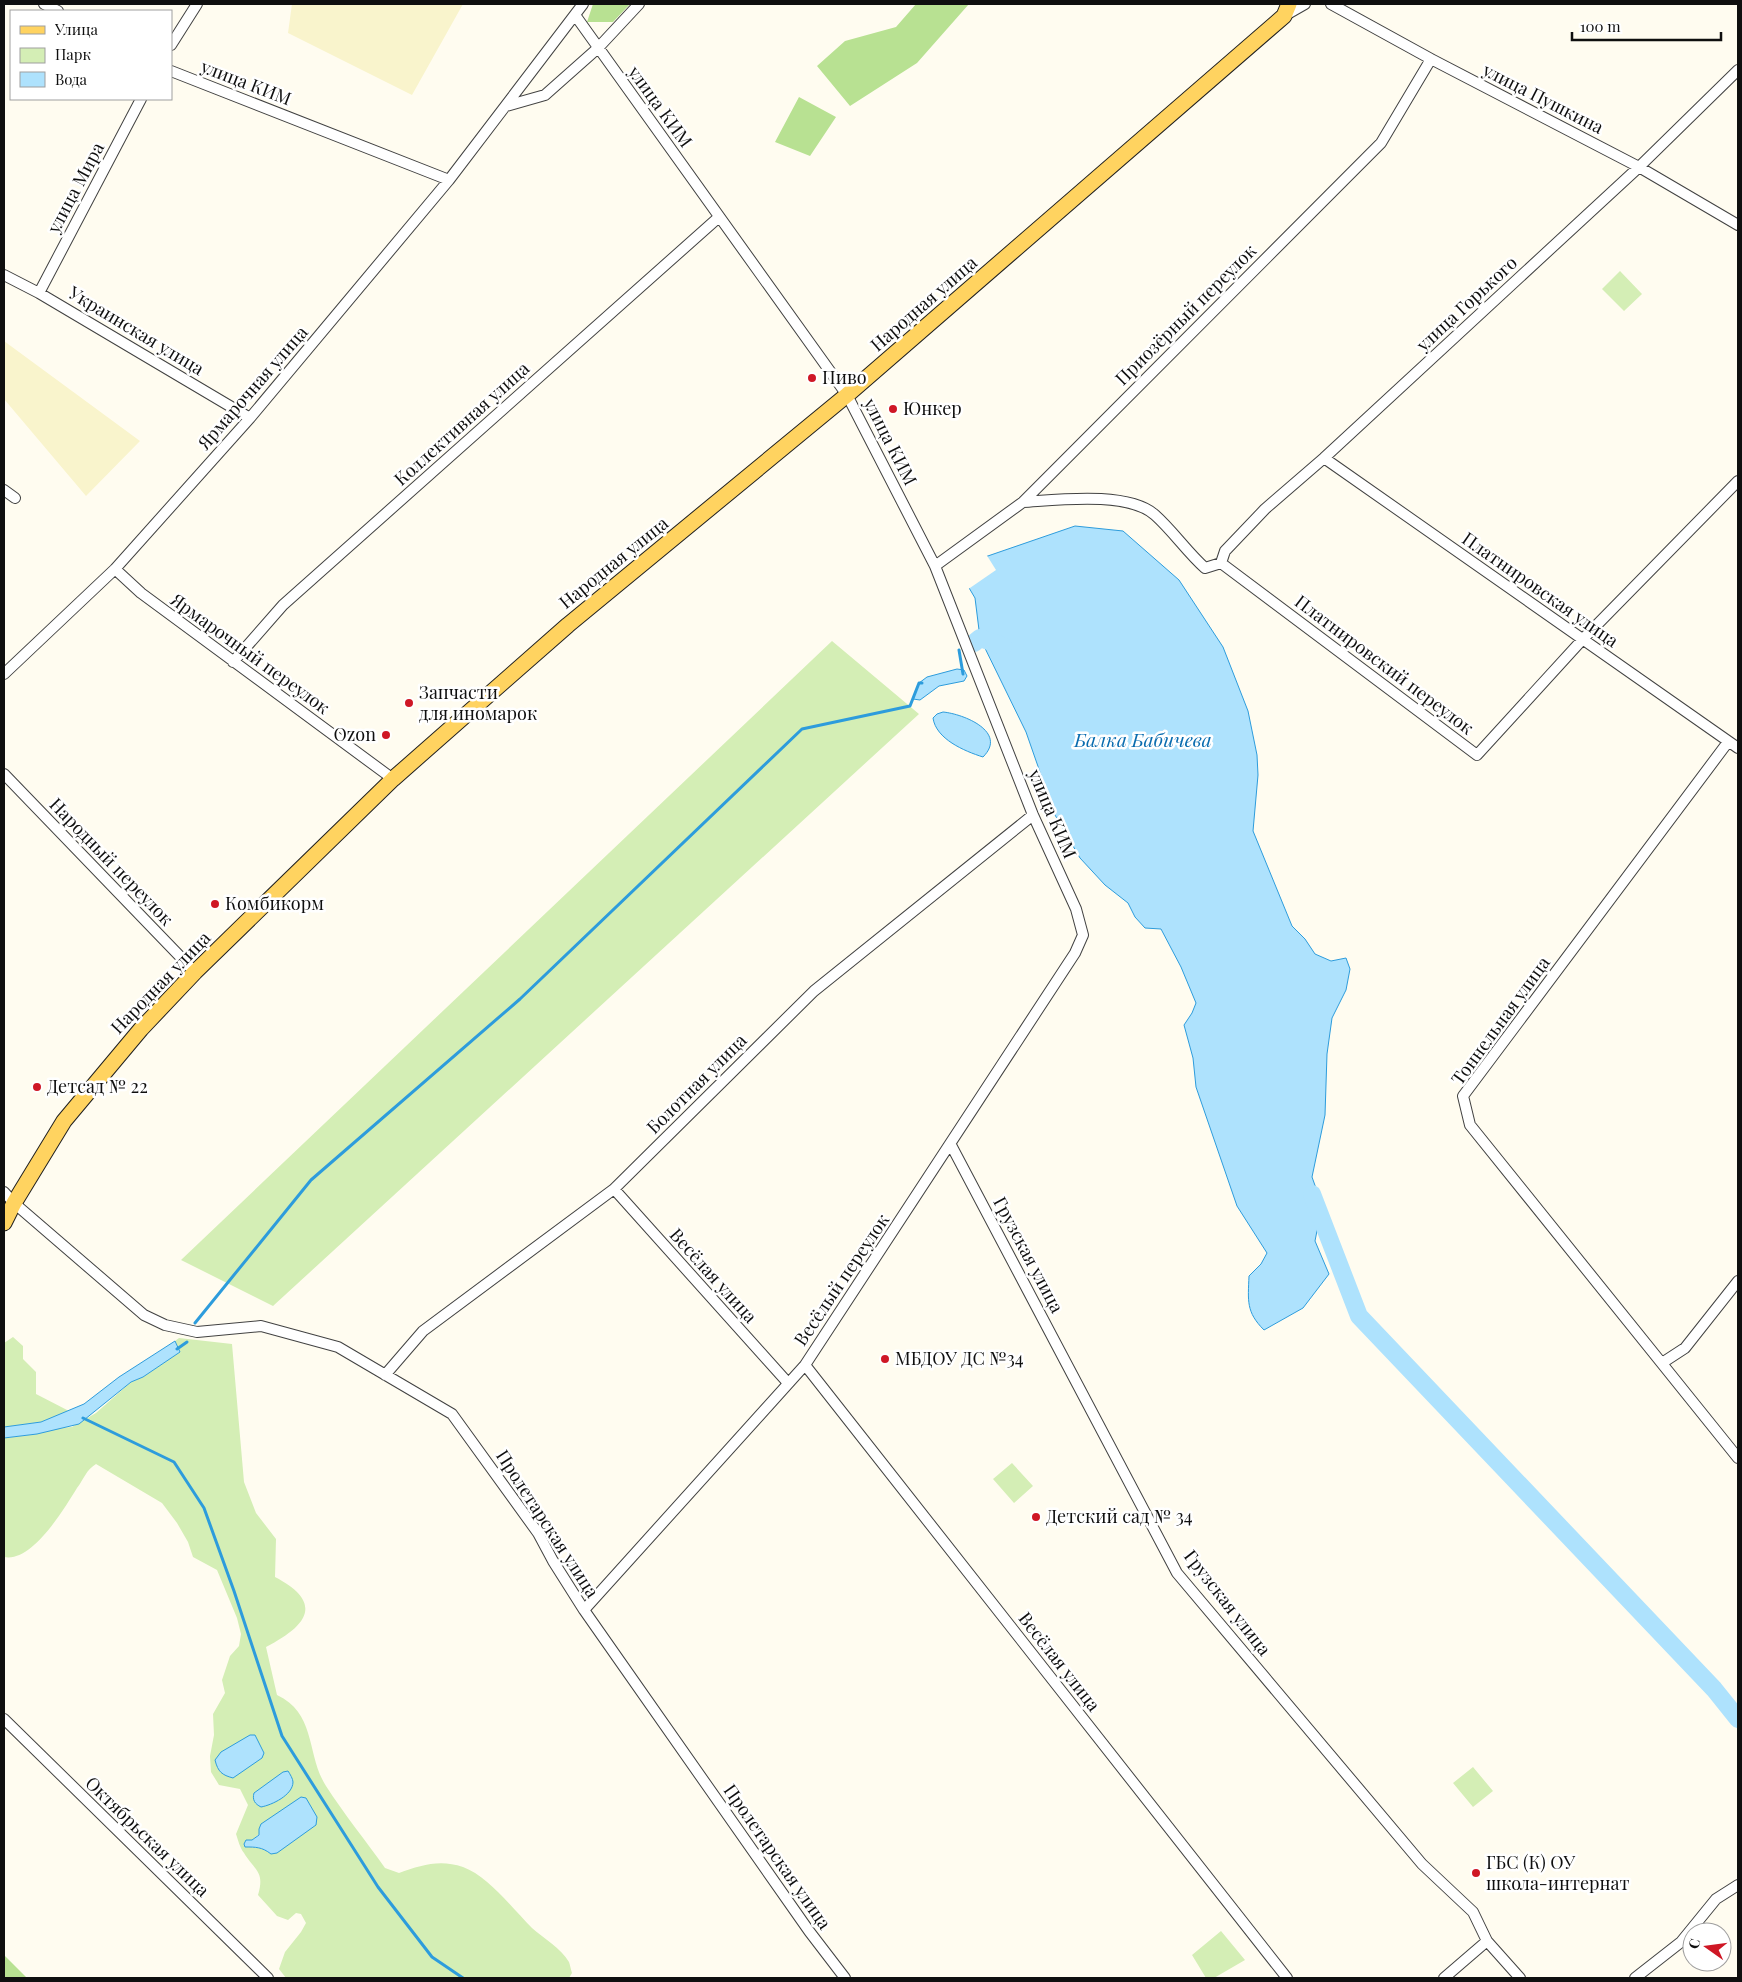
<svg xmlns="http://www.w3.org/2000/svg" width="1742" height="1982" font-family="'Playfair Display',serif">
<rect width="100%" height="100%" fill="#fffcf0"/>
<path fill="#f9f4cc" d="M292,4H463L412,95L288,33Z
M4,341L140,441L86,496L4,399Z"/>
<path fill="#d4eeb5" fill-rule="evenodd" d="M1620,271L1642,294L1624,311L1602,289Z
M832,641L919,714L273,1306L181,1260Z
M13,1337L23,1346V1359L36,1372V1394L69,1411L41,1422L4,1427V1343Z
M179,1338L232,1344L244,1482L256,1513L276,1539L275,1577C325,1603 307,1626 266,1647L277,1695C317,1714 306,1755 326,1786C344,1814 366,1841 385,1868L399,1873C421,1865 440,1859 463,1867C488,1876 513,1909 532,1928C543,1938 561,1948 569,1962C570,1965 571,1970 572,1973L569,1978H286L279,1969L285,1952L301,1932L306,1923L301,1914L296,1913L288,1920L277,1916L258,1895C265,1871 255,1871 244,1853C240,1848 238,1840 236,1834L248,1805L240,1789L219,1785L211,1772L210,1756L214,1735L213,1714L225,1693L222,1680L230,1656L239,1646L241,1634L237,1618L217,1570L193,1557L188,1542L177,1523L162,1503L96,1464C86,1470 84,1479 77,1488C64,1509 32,1563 4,1557V1438L37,1434L58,1428L72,1427L96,1413L131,1382L143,1377L180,1352L175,1341ZM259,1834L271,1854C262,1847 256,1847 245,1847L246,1840H252Z
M1012,1463L1033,1486L1014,1503L993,1479Z
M1473,1767L1493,1791L1473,1807L1453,1783Z
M1221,1931L1245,1960L1214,1978H1206L1192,1955Z"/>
<path fill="#b8e192" d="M593,4H630L613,22H587Z
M916,4H969L917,63L850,106L817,66L845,41L896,27Z
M799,97L836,117L810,156L775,142Z
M4,1955L27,1978H4Z"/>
<path fill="#aee2fd" stroke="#2d9cdc" d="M1075,526L1123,531L1179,580L1223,647L1248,711L1257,755L1258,775L1253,831L1292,926L1305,939L1315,954L1331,961L1346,958L1350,969L1346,990L1332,1018L1327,1054L1325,1115L1312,1177L1322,1205L1315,1241L1329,1274L1303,1308L1264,1330C1246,1312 1248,1301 1249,1276L1261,1264L1267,1253L1237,1206L1196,1087L1193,1058L1184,1025L1192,1013L1196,1003L1181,967L1161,929L1145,928L1135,917L1128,903L1105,885L1080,858L1055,815L1026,732L980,638L975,598L962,576H976L982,558Z
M957,669L964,670L967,676L964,681L939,686L920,700L913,699L919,683L927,677Z
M943,712C964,714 1008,732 983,757C964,751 936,739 933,718L937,714Z
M175,1341L180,1352L143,1377L131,1382L79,1424L37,1434L4,1438V1427L41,1422L84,1404L119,1377Z
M250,1735H255L264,1753L262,1758L233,1778C222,1775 218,1772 215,1760L221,1752Z
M288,1771C290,1774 293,1779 293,1782C293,1795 272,1805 261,1807C255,1804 252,1800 254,1793L283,1772Z
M301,1797L306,1798L317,1817L316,1825L277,1853L271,1854C262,1847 256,1847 245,1847L244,1844L246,1840H252L259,1835V1829L261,1824Z"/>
<path fill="#fffcf0" d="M986,554L996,570L967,590L959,575L964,570L975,573L980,556Z"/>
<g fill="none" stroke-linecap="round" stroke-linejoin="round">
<path stroke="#2d9cdc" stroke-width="3" d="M959,650L963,674
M195,1323L311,1180L520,999L802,729L910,706L919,683H922
M177,1349L187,1342
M83,1418L174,1462L204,1508L234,1591L282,1736L378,1887L432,1957L463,1978"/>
<path stroke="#aee2fd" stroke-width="18" d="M974,643L980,638L1003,646
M1312,1194L1359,1316L1714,1689L1738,1719"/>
<defs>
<path id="street" d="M44,4L58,11
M1331,4L1431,59L1639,167L1738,225
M575,15L847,395L935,566L1033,815L1076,909L1083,935L1075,953L805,1365L584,1610
M1284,16L1305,4
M171,45L197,4
M171,71L449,180
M506,106L545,95L598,48L639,4
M4,275L39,293L250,418
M39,293L141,99
M1324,458L1738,748
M4,490L15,498
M1023,502C1057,500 1128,491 1155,515C1173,531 1187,552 1205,568L1221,563L1477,755L1582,640L1738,481
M1221,563L1225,551L1265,509L1324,458L1639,167L1738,70
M935,566L1023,502L1381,143L1431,59
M115,569L141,593L393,779
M233,662L283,605L719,217
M4,674L115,569L250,418L449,180L583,4
M1728,742L1463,1096L1470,1125L1738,1458
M4,774L195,972
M951,1145L1177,1573L1422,1864L1473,1912L1487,1941L1520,1978
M614,1189L788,1383
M4,1192L14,1203L144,1315L165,1325L197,1332L261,1326L338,1347L452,1414L538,1533L553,1561L584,1610L809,1931L845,1978
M1662,1363L1685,1348L1738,1281
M805,1365L1287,1978
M385,1375L423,1331L614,1189L814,991L1033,815
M4,1719L268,1978
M1444,1978L1487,1941
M1635,1978L1681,1942L1716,1899L1738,1885"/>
<path id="primary" d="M4,1223L14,1203L64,1121L141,1029L195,972L393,779L568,625L847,395L1284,16L1289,4"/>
</defs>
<use href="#street" stroke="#424242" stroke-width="12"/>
<use href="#primary" stroke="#202020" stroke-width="17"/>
<use href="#street" stroke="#fff" stroke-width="10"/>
<use href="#primary" stroke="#ffd360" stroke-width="15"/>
</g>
<g fill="#cf1725" stroke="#fff" stroke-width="2">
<circle cx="812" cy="378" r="5"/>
<circle cx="893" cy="409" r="5"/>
<circle cx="409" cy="703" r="5"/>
<circle cx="386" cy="735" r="5"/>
<circle cx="215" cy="904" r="5"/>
<circle cx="37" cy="1087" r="5"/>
<circle cx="885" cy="1359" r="5"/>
<circle cx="1036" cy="1517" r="5"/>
<circle cx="1476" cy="1873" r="5"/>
</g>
<g text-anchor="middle" stroke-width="5" stroke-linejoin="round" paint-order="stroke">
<g font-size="18" fill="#0f0f0f" stroke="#fff">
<text transform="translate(246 83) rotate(21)" y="6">улица КИМ</text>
<text transform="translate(1543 99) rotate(27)" y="6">улица Пушкина</text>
<text transform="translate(660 107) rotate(54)" y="6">улица КИМ</text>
<text transform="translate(76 188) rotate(-62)" y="6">улица Мира</text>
<text transform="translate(924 304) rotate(-41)" y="6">Народная улица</text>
<text transform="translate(1467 304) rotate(-43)" y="6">улица Горького</text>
<text transform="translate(1186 315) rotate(-45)" y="6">Приозёрный переулок</text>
<text transform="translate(136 331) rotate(31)" y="6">Украинская улица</text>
<text transform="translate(253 388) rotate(-49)" y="6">Ярмарочная улица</text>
<text transform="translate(462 424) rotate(-42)" y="6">Коллективная улица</text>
<text transform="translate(890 442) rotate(63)" y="6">улица КИМ</text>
<text transform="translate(614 563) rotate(-39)" y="6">Народная улица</text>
<text transform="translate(1540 590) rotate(35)" y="6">Платнировская улица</text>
<text transform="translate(250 654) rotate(36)" y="6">Ярмарочный переулок</text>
<text transform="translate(1384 665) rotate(37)" y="6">Платнировский переулок</text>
<text transform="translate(1052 814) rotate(67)" y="6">улица КИМ</text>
<text transform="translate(111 862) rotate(46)" y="6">Народный переулок</text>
<text transform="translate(161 983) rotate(-46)" y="6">Народная улица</text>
<text transform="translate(1501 1021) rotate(-54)" y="6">Тоннельная улица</text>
<text transform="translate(697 1084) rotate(-45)" y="6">Болотная улица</text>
<text transform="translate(1028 1255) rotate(62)" y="6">Грузская улица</text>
<text transform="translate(713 1276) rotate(48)" y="6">Весёлая улица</text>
<text transform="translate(842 1280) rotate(-56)" y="6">Весёлый переулок</text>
<text transform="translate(547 1524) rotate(57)" y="6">Пролетарская улица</text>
<text transform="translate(1227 1603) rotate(52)" y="6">Грузская улица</text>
<text transform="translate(1059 1662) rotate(52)" y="6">Весёлая улица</text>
<text transform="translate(147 1837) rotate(44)" y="6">Октябрьская улица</text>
<text transform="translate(777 1857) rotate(55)" y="6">Пролетарская улица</text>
</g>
<g font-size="18" fill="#0f0f0f" stroke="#fff" text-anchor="start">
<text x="822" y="384">Пиво</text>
<text x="903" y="415">Юнкер</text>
<text x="419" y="699">Запчасти<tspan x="419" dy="21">для иномарок</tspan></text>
<text x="376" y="741" text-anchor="end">Ozon</text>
<text x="225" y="910">Комбикорм</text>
<text x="47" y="1093">Детсад № 22</text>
<text x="895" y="1365">МБДОУ ДС №34</text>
<text x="1046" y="1523">Детский сад № 34</text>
<text x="1486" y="1869">ГБС (К) ОУ<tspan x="1486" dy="21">школа-интернат</tspan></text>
</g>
<g font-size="19" font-style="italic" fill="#096caf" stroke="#fff">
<text x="1143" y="747">Балка Бабичева</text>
</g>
</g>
<rect width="1742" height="1982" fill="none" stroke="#0f0f0f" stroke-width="10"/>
<rect x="10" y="10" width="162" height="90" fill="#ffffff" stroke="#9f9f9f"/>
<rect x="20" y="26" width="25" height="8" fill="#ffd360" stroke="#9f9f9f"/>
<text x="55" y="35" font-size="15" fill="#0f0f0f">Улица</text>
<rect x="20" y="48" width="25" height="15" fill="#d4eeb5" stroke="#9f9f9f"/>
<text x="55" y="60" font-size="15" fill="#0f0f0f">Парк</text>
<rect x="20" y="72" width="25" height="15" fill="#aee2fd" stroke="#9f9f9f"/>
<text x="55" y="85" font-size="15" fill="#0f0f0f">Вода</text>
<g transform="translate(1707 1947) rotate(284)"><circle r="24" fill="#ffffff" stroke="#9f9f9f"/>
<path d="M0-4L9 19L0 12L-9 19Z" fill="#cf1725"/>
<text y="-8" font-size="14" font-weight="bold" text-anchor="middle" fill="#0f0f0f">С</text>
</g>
<path d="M1572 32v8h149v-8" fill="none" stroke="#0f0f0f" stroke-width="2.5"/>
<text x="1580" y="32" font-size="15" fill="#0f0f0f" stroke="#ffffff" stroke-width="4" paint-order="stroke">100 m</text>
</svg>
